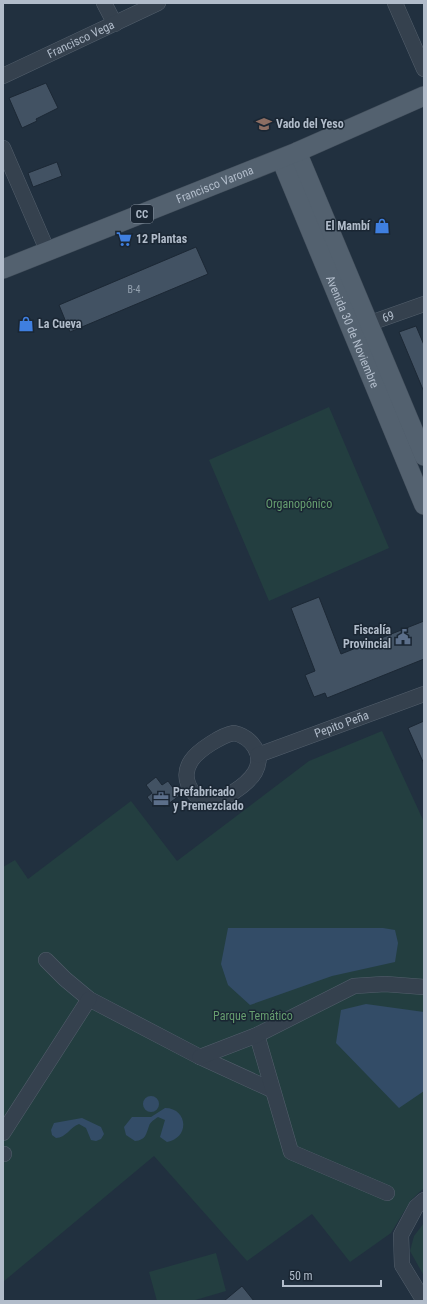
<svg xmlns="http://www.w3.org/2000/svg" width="427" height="1304" font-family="'Roboto Condensed',sans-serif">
<rect width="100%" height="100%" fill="#21303f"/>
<path fill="#233e40" d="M329,407L389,548L269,601L209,460Z
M382,731L424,822V1188L411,1200L391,1233L350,1262L312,1214L247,1261L154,1156L3,1282V867L15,860L28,879L131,801L177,861L309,761Z
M424,1223V1276L410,1251L414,1236Z
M216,1253L226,1291L192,1301H157L149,1272Z"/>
<path fill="#334c67" d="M228,928H383L395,930L398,943L395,962L332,976L250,1005L228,985L221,964Z
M366,1004L424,1012V1091L399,1108L336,1043L341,1010Z
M143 1104a8 8 0 1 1 16 0a8 8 0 1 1-16 0Z
M165,1108C188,1108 190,1138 167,1142L160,1137L165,1120L158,1117C155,1119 150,1122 149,1126C146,1134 146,1140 135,1141L126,1135L124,1127L132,1117H151Z
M82,1118L101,1127L104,1134L101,1139L96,1141L91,1140L86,1128L79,1124C70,1127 66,1138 56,1138L52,1135L51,1130L54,1123Z"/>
<path fill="#425263" stroke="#1c2835" d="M46,83L58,108L36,119L37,121L22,128L9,98Z
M57,162L62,176L33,187L28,173Z
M196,247L208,274L70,332L59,305Z
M416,326L424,345V392L399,332Z
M319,597L341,654L424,621V659L327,698L325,693L314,697L305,675L315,671L291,608Z
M424,721V764L408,728Z
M156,777L162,785L168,781L179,796L164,807L159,802L154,806L147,797L152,793L146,785Z
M242,1286L254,1301H224Z"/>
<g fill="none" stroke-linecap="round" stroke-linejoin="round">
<defs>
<g id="minor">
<path d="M104,3L115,24"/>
<path d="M395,3L424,69"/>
<path id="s1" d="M3,76L158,3"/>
<path d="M3,148L48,252"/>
<path id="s2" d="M359,327L424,304"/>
<path d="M234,733C251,737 265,754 255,772C248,784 220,805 205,800C189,795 181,776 191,761C198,750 222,735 234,733Z"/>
<path id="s3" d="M258,755L424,694"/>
<path d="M46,960L65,979L89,999L200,1057L272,1090"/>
<path d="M257,1035L291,1152L387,1193"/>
<path d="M200,1057L257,1035L354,986L385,984L424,987"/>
<path d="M3,1133L89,999"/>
<path d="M3,1154H4"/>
<path d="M424,1301L402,1265L401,1235L416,1207L424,1200"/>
</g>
<g id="major">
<path d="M297,152L424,456"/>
<path id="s4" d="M281,159L424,505"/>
<path id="s5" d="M3,269L297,152L424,96"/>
</g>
</defs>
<use href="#minor" stroke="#535f6c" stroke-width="16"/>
<use href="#major" stroke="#414d5a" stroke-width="20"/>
<use href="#minor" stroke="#35414e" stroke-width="15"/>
<use href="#major" stroke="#53616f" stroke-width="19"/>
</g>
<defs>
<symbol id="school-bare" viewBox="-9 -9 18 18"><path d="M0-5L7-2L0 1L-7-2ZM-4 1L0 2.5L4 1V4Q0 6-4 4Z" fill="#8d6e63" stroke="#1a2633" stroke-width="2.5" paint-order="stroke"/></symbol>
<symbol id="shop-bare" viewBox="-9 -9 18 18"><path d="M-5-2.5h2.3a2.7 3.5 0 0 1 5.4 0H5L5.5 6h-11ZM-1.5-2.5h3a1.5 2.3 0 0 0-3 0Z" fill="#3f7fe0" stroke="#1a2633" stroke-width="2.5" paint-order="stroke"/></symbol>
<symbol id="supermarket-bare" viewBox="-9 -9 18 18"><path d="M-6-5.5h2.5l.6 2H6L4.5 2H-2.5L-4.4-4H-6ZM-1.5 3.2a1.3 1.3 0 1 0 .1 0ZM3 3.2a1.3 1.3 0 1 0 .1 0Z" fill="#3f7fe0" stroke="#1a2633" stroke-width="2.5" paint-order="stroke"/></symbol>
<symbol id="civic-bare" viewBox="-9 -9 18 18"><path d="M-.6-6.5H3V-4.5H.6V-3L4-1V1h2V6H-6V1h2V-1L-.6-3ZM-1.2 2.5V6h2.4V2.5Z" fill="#5c6f8a" stroke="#1a2633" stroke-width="2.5" paint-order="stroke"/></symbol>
<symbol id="office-bare" viewBox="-9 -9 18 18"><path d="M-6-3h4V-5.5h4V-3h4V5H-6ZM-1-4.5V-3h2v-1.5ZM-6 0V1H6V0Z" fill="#5c6f8a" stroke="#1a2633" stroke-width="2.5" paint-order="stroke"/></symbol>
</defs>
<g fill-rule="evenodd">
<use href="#school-bare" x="253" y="113" width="22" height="22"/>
<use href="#shop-bare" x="371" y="215" width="22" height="22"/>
<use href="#supermarket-bare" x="113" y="228" width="22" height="22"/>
<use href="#shop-bare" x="15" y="313" width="22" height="22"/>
<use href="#civic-bare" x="392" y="626" width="22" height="22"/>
<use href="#office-bare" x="150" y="788" width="22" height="22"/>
</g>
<g text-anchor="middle" stroke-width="3" stroke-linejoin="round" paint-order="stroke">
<g font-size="10" fill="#95a2b0">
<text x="134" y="293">B-4</text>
</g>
<rect fill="#1a2633" stroke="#848f9d" stroke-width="1" x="131" y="205" width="22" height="18" rx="3"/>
<g font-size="11" font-weight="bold" fill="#b1bcca">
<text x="142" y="218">CC</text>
</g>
<g font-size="12" fill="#b1bcca" stroke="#1a2633">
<text dy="4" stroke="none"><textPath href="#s1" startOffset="86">Francisco Vega</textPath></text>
<text dy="4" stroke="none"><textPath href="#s5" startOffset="228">Francisco Varona</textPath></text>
<text dy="4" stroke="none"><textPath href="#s2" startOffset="31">69</textPath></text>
<text dy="4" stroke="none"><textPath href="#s4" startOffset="187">Avenida 30 de Noviembre</textPath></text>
<text dy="4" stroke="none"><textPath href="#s3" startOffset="89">Pepito Peña</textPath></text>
</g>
<g font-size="12" font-weight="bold" fill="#b1bcca" stroke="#1a2633" text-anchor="start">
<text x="276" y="128">Vado del Yeso</text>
<text x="370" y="230" text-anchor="end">El Mambí</text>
<text x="136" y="243">12 Plantas</text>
<text x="38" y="328">La Cueva</text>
<text x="391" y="634" text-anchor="end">Fiscalía<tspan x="391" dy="14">Provincial</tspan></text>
<text x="173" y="796">Prefabricado<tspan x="173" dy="14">y Premezclado</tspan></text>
</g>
<g font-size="12" fill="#669d6f" stroke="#1a2633">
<text x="299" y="508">Organopónico</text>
<text x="253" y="1020">Parque Temático</text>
</g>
</g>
<rect width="427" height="1304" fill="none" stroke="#b1bcca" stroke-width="8"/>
<path d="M283 1280v6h98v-6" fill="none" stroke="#b1bcca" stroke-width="2"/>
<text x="289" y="1280" font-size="12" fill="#b1bcca" stroke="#1a2633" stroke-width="3" paint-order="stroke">50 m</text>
</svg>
